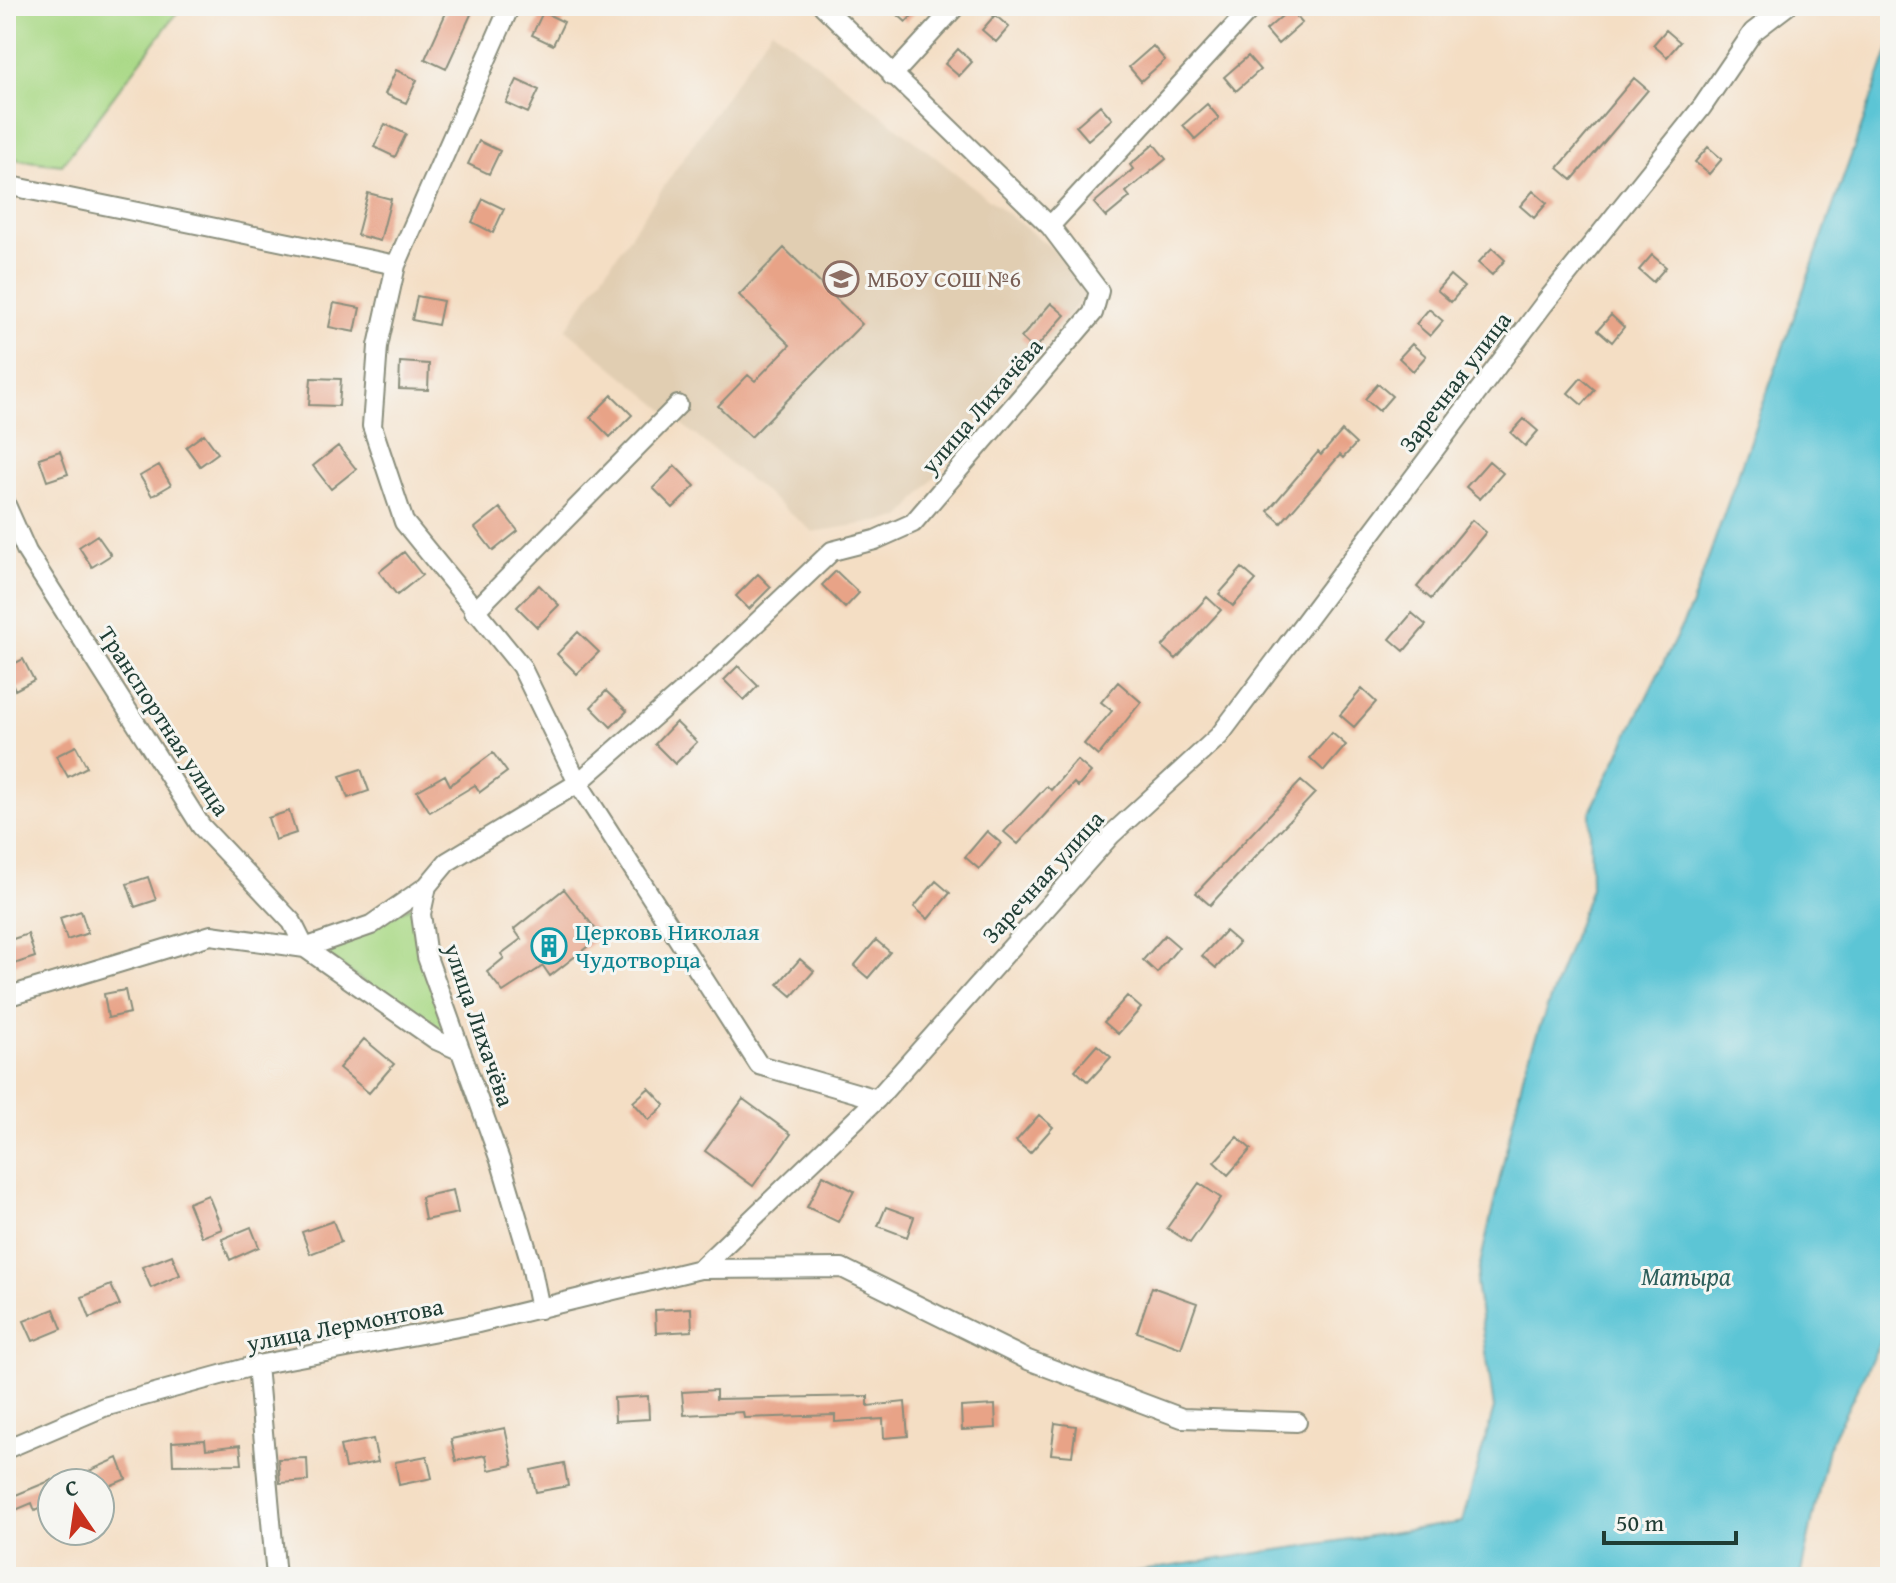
<svg xmlns="http://www.w3.org/2000/svg" width="1896" height="1583" font-family="'Gentium Book Plus',serif">
<rect width="100%" height="100%" fill="#f6f6f2"/>
<filter id="ink" filterUnits="userSpaceOnUse"><feTurbulence type="fractalNoise" baseFrequency=".0125" numOctaves="2"/><feDisplacementMap in="SourceGraphic" scale="16" xChannelSelector="R" yChannelSelector="G"/><feConvolveMatrix kernelMatrix="1 2 1 2 8 2 1 2 1" color-interpolation-filters="sRGB"/></filter>
<filter id="wash" filterUnits="userSpaceOnUse"><feTurbulence type="fractalNoise" baseFrequency=".006" numOctaves="4" result="noise"/><feDisplacementMap in="SourceGraphic" scale="32" xChannelSelector="R" yChannelSelector="G"/><feGaussianBlur stdDeviation="1.8" result="paint"/><feColorMatrix in="noise" values="0 0 0 0 0 0 0 0 0 0 0 0 0 0 0 0 0 1.4 0 .05"/><feComposite in="paint" operator="in"/></filter>
<g filter="url(#wash)">
<rect width="100%" height="100%" fill="#f4dec4"/>
<path fill="#e1ceb2" d="M772,29L1073,265L1087,293L901,518L813,532L566,329Z"/>
<path fill="#aad987" stroke="#648b5e" stroke-width="2" d="M6,6H182L62,165L19,160L6,151Z
M411,906L415,936L450,1033L440,1036L320,951Z"/>
<path fill="#5bc5d5" stroke="#3d8184" stroke-width="2" d="M1890,46V1322L1828,1448L1800,1577H1101L1462,1522L1494,1408L1476,1282L1525,1067L1591,888L1590,812L1691,607Z"/>
<g id="blocks">
<path fill="#e8a387" d="M449,6L473,10L446,69L425,59Z
M888,6H921L906,22Z
M1290,9L1302,23L1278,44L1266,30Z
M543,12L564,22L553,45L532,35Z
M995,15L1009,27L996,42L982,30Z
M1666,30L1680,42L1667,57L1653,45Z
M1153,46L1165,60L1141,81L1129,67Z
M958,49L972,62L959,76L945,64Z
M1248,56L1260,70L1236,91L1224,77Z
M396,70L417,80L406,103L385,94Z
M1634,78L1648,90L1572,180L1558,168Z
M517,80L539,90L528,113L506,103Z
M1207,104L1219,118L1195,139L1183,125Z
M1100,105L1112,119L1088,140L1076,126Z
M385,124L406,134L395,157L374,147Z
M479,141L500,151L489,174L468,164Z
M1154,144L1166,159L1126,192L1130,197L1106,217L1094,203L1133,169L1130,165Z
M1708,147L1722,159L1709,174L1695,162Z
M1533,191L1547,203L1534,218L1520,206Z
M368,193L391,199L380,241L357,235Z
M483,199L504,209L493,233L472,222Z
M784,248L862,324L751,437L718,406L748,375L755,381L790,345L739,295Z
M1492,248L1505,260L1492,275L1478,263Z
M1652,255L1666,267L1653,282L1639,270Z
M1450,275L1464,287L1451,302L1437,290Z
M417,296L443,301L438,325L412,320Z
M334,303L360,308L355,332L329,327Z
M1051,303L1065,315L1034,350L1021,338Z
M1429,309L1443,321L1430,336L1416,324Z
M1611,315L1624,327L1612,342L1598,330Z
M1412,344L1426,356L1413,371L1399,358Z
M400,362L429,364L428,390L399,389Z
M311,378L341,379L339,406L309,405Z
M1581,378L1595,390L1582,405L1568,393Z
M1378,384L1392,396L1379,411L1365,399Z
M612,395L632,415L610,437L590,417Z
M1524,419L1538,431L1525,446L1511,433Z
M1342,431L1356,444L1343,458L1340,455L1281,523L1268,511L1318,452L1321,455Z
M204,434L218,453L200,466L186,447Z
M338,446L356,469L331,489L313,466Z
M60,451L68,474L47,481L39,458Z
M1489,461L1503,473L1480,499L1466,487Z
M159,465L171,485L152,496L140,476Z
M675,466L695,486L673,508L653,488Z
M500,508L518,531L493,551L475,528Z
M1472,520L1486,532L1431,599L1417,587Z
M97,535L111,555L92,567L79,547Z
M404,552L422,575L397,595L379,572Z
M1242,568L1256,580L1233,606L1219,594Z
M836,571L859,593L845,608L822,585Z
M758,574L771,587L749,609L736,596Z
M539,585L559,605L537,627L517,607Z
M1207,597L1221,610L1176,659L1162,647Z
M1412,613L1426,625L1404,651L1390,639Z
M578,632L599,652L577,674L557,654Z
M23,659L34,680L15,690L6,668Z
M738,666L758,686L744,700L724,680Z
M1118,682L1141,702L1098,756L1084,744L1112,711L1101,702Z
M1362,689L1376,702L1354,727L1340,715Z
M606,691L627,711L611,727L591,707Z
M676,722L697,742L675,764L655,744Z
M1332,733L1346,745L1324,771L1310,758Z
M76,746L87,767L68,777L56,756Z
M493,753L507,772L480,792L475,785L430,812L417,791L445,775L450,785Z
M1077,760L1091,772L1078,787L1074,783L1018,844L1004,832L1047,786L1051,790Z
M361,769L369,791L348,798L340,776Z
M1301,781L1315,793L1210,905L1196,893Z
M289,811L296,833L275,840L268,818Z
M987,831L1001,843L979,869L965,857Z
M148,877L156,900L135,907L127,884Z
M936,881L950,893L928,919L914,907Z
M564,889L601,936L550,976L543,966L503,992L487,972L504,958L501,954L521,939L514,929Z
M81,911L88,933L67,940L60,918Z
M1225,931L1239,943L1216,968L1202,956Z
M28,934L35,957L14,964L7,941Z
M1165,935L1179,947L1157,973L1143,960Z
M876,940L890,952L868,978L854,966Z
M800,959L814,971L792,996L778,984Z
M125,990L130,1013L108,1018L104,994Z
M1127,996L1141,1008L1118,1034L1104,1022Z
M364,1039L394,1064L369,1093L339,1068Z
M1097,1045L1111,1057L1088,1082L1075,1070Z
M649,1088L665,1105L649,1120L633,1102Z
M743,1099L791,1134L753,1186L705,1151Z
M1039,1115L1053,1127L1030,1153L1016,1141Z
M1237,1137L1251,1149L1228,1175L1214,1162Z
M823,1175L854,1191L838,1222L807,1207Z
M1199,1183L1221,1198L1190,1243L1167,1228Z
M453,1190L458,1213L425,1220L421,1197Z
M208,1195L222,1229L202,1237L188,1203Z
M886,1207L914,1217L907,1237L878,1226Z
M333,1221L341,1242L310,1254L302,1232Z
M251,1227L259,1247L230,1260L222,1239Z
M172,1255L180,1275L151,1288L142,1267Z
M111,1285L120,1305L90,1318L82,1297Z
M1152,1287L1197,1303L1181,1348L1137,1332Z
M691,1308L692,1331L656,1333L655,1310Z
M54,1309L62,1329L33,1341L24,1321Z
M716,1390V1399L868,1396V1406L905,1402L908,1436L884,1438L883,1419L835,1422V1415L744,1418L743,1412L684,1415L682,1392Z
M648,1396L649,1419L615,1421L614,1398Z
M995,1405L996,1428L962,1430L961,1407Z
M1055,1423L1076,1426L1072,1456L1051,1454Z
M505,1428L513,1465L489,1470L486,1455L456,1461L451,1439Z
M373,1439L378,1462L345,1468L340,1446Z
M205,1440L206,1449L240,1445L242,1464L173,1465L172,1442Z
M427,1456L432,1478L399,1485L395,1462Z
M118,1458L126,1479L100,1490V1483H94L89,1471Z
M307,1458L308,1481L280,1483L278,1459Z
M564,1463L568,1486L536,1492L531,1470Z
M52,1480V1504L35,1511L32,1503L6,1514V1499Z"/>
</g>
</g>
<g filter="url(#ink)">
<use href="#blocks" fill-opacity="0" stroke="#8a8e7c" stroke-width="2"/>
<g fill="none" stroke-linecap="round" stroke-linejoin="round">
<defs>
<path id="street" d="M510,6L396,265L378,346L372,426L404,522L521,666L578,783L759,1065L877,1099
M892,76L956,6
M6,185L396,265
M1050,226L1253,6
M6,505L27,552L201,826L292,922L305,948L436,1040L461,1051
M474,612L678,405
M6,997L211,935L305,948L371,925L427,886
M700,1269L877,1099L1111,835L1219,736L1544,304L1702,107L1753,32L1787,6
M540,1309L530,1260L502,1166L427,957L421,914L427,886L447,862L578,783L708,669L832,551L875,540L913,523L1093,313L1099,291L1050,226L823,6
M257,1365L276,1577
M6,1449L104,1407L257,1365L474,1324L700,1269L842,1268L1028,1360L1182,1418L1297,1422"/>
</defs>
<use href="#street" stroke="#8a8e7c" stroke-width="22"/>
<use href="#street" stroke="#fff" stroke-width="18"/>
</g>
</g>
<defs>
<symbol id="school-ring" viewBox="-11 -11 22 22"><circle r="9.5" fill="#f6f6f2" stroke="#8d6e63" stroke-width="1.5"/><path d="M0-5L7-2L0 1L-7-2ZM-4 1L0 2.5L4 1V4Q0 6-4 4Z" fill="#8d6e63"/></symbol>
<symbol id="building-ring" viewBox="-11 -11 22 22"><circle r="9.5" fill="#f6f6f2" stroke="#0f9aa8" stroke-width="1.5"/><path d="M-4-6H4V6H1V3H-1V6H-4ZM-2.5-4.3h1.7v1.8h-1.7ZM.8-4.3h1.7v1.8H.8ZM-2.5-1h1.7V.8h-1.7ZM.8-1h1.7V.8H.8Z" fill="#0f9aa8"/></symbol>
</defs>
<g fill-rule="evenodd">
<use href="#school-ring" x="821" y="259" width="40" height="40"/>
<use href="#building-ring" x="529" y="926" width="40" height="40"/>
</g>
<g text-anchor="middle" stroke-width="6" stroke-linejoin="round" paint-order="stroke">
<g font-size="24" fill="#785e54" stroke="#f6f6f2" text-anchor="start">
<text x="867" y="287">МБОУ СОШ №6</text>
</g>
<g font-size="24" fill="#1f3d34" stroke="#f6f6f2">
<text transform="translate(1455 382) rotate(-53)" y="8">Заречная улица</text>
<text transform="translate(982 406) rotate(-49)" y="8">улица Лихачёва</text>
<text transform="translate(164 721) rotate(57)" y="8">Транспортная улица</text>
<text transform="translate(1043 877) rotate(-48)" y="8">Заречная улица</text>
<text transform="translate(479 1025) rotate(71)" y="8">улица Лихачёва</text>
<text transform="translate(345 1325) rotate(-11)" y="8">улица Лермонтова</text>
</g>
<g font-size="24" fill="#0d838f" stroke="#f6f6f2" text-anchor="start">
<text x="575" y="940">Церковь Николая<tspan x="575" dy="28">Чудотворца</tspan></text>
</g>
<g font-size="26" font-style="italic" fill="#2e5f5c" stroke="#f6f6f2">
<text x="1686" y="1285">Матыра</text>
</g>
</g>
<rect width="1896" height="1583" fill="none" stroke="#f6f6f2" stroke-width="32"/>
<g transform="translate(76 1507) rotate(347)"><circle r="38" fill="#f6f6f2" stroke="#a0aca6" stroke-width="2"/>
<path d="M0-6L14 30L0 20L-14 30Z" fill="#c8321e"/>
<text y="-12" font-size="22" font-weight="bold" text-anchor="middle" fill="#1f3d34">С</text>
</g>
<path d="M1604 1531v12h132v-12" fill="none" stroke="#1f3d34" stroke-width="4"/>
<text x="1616" y="1531" font-size="24" fill="#1f3d34" stroke="#f6f6f2" stroke-width="6" paint-order="stroke">50 m</text>
</svg>
